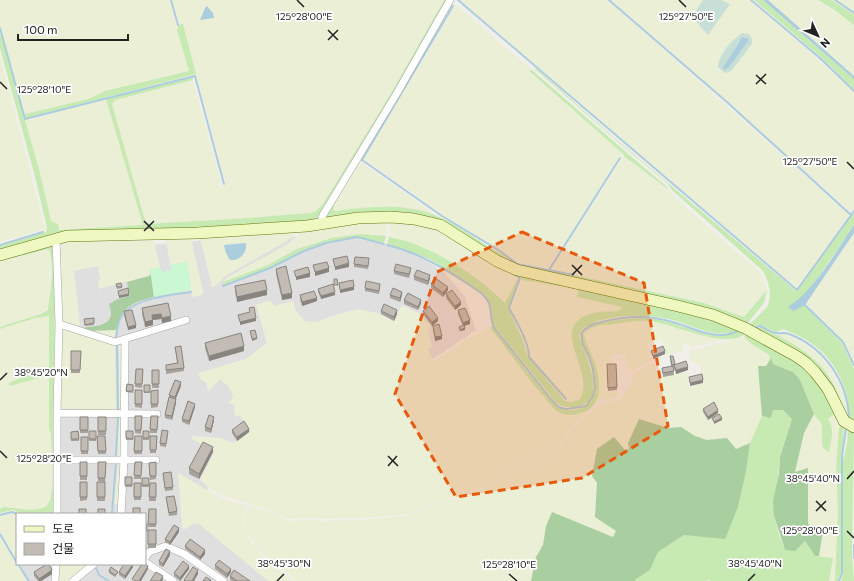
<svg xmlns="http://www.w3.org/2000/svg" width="854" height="581" font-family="Commissioner,'Noto Sans KR',sans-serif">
<rect width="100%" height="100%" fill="#f1efe9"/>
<path fill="#e0dfdf" d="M251,236L350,237L409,250L444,272L465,297L476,330L433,359L415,338L254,429L218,457L198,520L285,581H23L20,564H145V514H56L62,253Z"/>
<path fill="#eaefd6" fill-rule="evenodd" d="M0,0H170L189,71L105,91L89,99L25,114L0,24Z
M172,0H444L390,95L330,194L323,204L316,211L311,213L233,219L146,224L112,103L115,100L193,80L222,186L223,187L226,185L183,25H179Z
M460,0H608L849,215L797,288Z
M615,0H703L692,17L708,35L722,1L721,0H749L822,63L854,93V208L851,212L614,2Z
M768,0H817L851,22L854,25V76Z
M837,0H854V12L843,4Z
M456,5L532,70L529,72L622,153L548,268L518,263L500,250L443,215L364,159Z
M0,56L45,229L0,242Z
M106,99L143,225L59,230L51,221L40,173L25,121Z
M624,156L668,189L669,192L728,245L760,272L764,280L767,290L744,317L704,303L551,269Z
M359,161L439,217L428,212L376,206L335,211L333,210L336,200Z
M366,222L387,223L386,236L360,234L332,238L295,250L271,264L223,282L228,277L286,245L302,232Z
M391,223L423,226L434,229L458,242L505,272L514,275L518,278L505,303L492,289L397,238L389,237Z
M299,231L287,241L227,275L214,287H212L200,238ZM246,243V250L226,253L224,245Z
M854,233V361L844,341L806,303Z
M191,238L203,291L202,295L192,297L187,262L170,265L166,240Z
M67,241H154L160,267L150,269L151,274L149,276L99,289L98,282L100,280L98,266L74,271L80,324L78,327L67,325L63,321L61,317L60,259L61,248L65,242Z
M49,249L51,255V273L48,310L0,327V261Z
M522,280L578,289L577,297L623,307L618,311L590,314L573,343L582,375L583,392L579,400L570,402L565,401L566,399L530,356V351L526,339L511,308Z
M270,300L275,306L293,301L296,311L305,321L316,322L341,313L359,309L377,313L394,321L402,305L419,313L431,327L428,329L432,347L428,349L433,361L459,347L461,342L490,328L523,373L557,411L561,413L580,414L591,408L566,434L556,448L517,464L504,475L486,486L408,514L362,518L325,519L312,518L290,519L283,517L273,511L224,496L209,488L200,480L214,452L192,439V436L221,438L233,443L251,431L239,415L235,417L234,405L228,402L232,400L233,395L228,386L220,379L209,391L207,389V383L200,379L198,373L246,359L267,343L256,305Z
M49,316V370L27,375L11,386L42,377H49V429L51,434L52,490L47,505L38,509H18L10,507L0,509V329L35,318Z
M631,321H650L681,329L696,334L725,339L690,348L689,343L683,344V350L667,356L662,340L647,343L651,361L630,372L625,354L612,355V366L606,367L607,392L617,391V397L600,401L595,405L597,401L598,395V376L594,359L586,343L584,333L591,328L604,324L609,325Z
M61,328L115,344L116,411L60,409Z
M116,330L114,340L83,331Z
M783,334L796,339L821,356L839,384L845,397L847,418L839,395L830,376L812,356L776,335Z
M744,337L753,345L768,354L771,358L766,366H758L762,416L750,443L736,449L727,438L707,440L695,436L681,427L668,428L639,419L629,449L625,450L597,482L595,517L617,531L613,537L572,520L546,526L543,545L536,557L531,581H433L452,563L448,566L432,581H297L261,552L250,537L246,529L244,521L245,514L249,506L272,512L285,520L291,521L312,520L324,521L361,520L404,516L487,487L505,476L518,465L550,451L547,458L540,463L535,472L541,463L548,459L551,451L557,449L567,435L588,414L600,404L618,400L623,396L632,383L633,373L654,363L657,373L661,372L662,377L687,372L689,387L704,383L702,375L699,374L702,366L690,361V351Z
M119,344H122V410L119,411Z
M814,414L822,425V442L823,448L828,452V419L833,414L841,424L836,467L838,511L835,581H829L832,558L819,556L823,531L808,524V469L795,473L804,433Z
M119,415H122L121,456L117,458Z
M118,461L121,462L120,504L114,505Z
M178,473L221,498L247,506L244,514L243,521L249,540L267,561L293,581H268L199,524H193L186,529L182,528Z
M12,514L17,516V560L0,531V517Z
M0,537L17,566L27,581H0Z
M58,564H91L69,581H58Z"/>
<path fill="#c7e9b2" d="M444,0H448L322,213L318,217L307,222L114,232L0,252V246L46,232L47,227L34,173L0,48V32L40,173L51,221L58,224L59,230L143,225L106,99L193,77V80L115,100L112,104L146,224L233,219L311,213L316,211L323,204L390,95Z
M754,0H763L854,79V89L823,59Z
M818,0H832L854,15V25L833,9Z
M451,3L453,4L338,195L333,210L335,211C369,207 407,202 439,217C458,225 475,238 492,249L499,252L517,265L579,276L704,303L744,317L767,290L764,303L746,325L721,315L676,302L520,268C490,256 465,234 435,221C409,209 357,213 330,219H327L326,216L337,195Z
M183,24L196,74L26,118L25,114L89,99L105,91L189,71L177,30L179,25Z
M534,68L537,69L610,134L796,291H797L854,212V225L811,288L799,300L794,311L804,305L842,343L852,364L854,369V424L849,421C851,391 836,360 811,343C802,337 793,333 783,329L776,332L760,325L747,327L767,307C773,295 769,281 762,270L672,190L668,184L610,135Z
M532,70L627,153L666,186L668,189L624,156L622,153L529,71Z
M392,220L428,223L494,261L723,321L745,334C725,350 672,323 649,321C635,320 622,323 609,325C601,324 590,327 584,333V335C586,343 590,350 593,358C600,375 605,404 584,412C577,415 567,416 560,413C554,410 549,403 545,398C525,376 509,351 490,328L492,326L526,370L555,405C561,409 566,411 573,410C602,407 597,379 590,358C588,350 582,343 582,335L588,328L593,325C614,320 633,317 655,319C681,322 710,344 736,332H734C710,338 691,324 669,319C646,314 620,315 598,321C591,324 581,327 579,335C584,352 608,399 580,406C572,408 563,408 556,403L495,327C489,318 494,305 485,295L430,259L387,244L389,237C427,243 479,276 505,303L518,278L519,279L508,308L523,340L528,357L565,401L570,402L579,400C598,373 546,328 590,314C598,311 609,312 618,311L622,307L577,297L578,289L522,280L521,277C489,269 466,240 434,229C421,224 405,224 391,223Z
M360,234L386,236L384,243L358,237L326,242L303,250L270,268L223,285V282L226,281L270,264L295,250L307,246L332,238Z
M52,243L55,249V258L53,514H22L13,510L0,513V509L3,507C14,507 25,511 37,509C40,509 46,507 48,504C56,491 51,450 51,434L49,429V377H42L10,386L9,383L27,375L49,370V316L35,318L0,329V327L43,313L48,310C50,293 55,265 49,249L0,261V258Z
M761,327C806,350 831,362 845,414L832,389L755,330Z
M749,332L812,372L844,427L843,443L841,455V572L838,581H835L838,511L836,467L839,429L841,424L833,415L828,419C835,429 831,441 829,452L823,448L822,442V425L814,414L800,380L793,372L773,364L768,354L753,345L744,337Z
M773,410H783L792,419L780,457L774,516L779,535L785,550L805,541L815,556L833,558L829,581H711L709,580L705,581H635L636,579L650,570L658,552L684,535L738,507L746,472L750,443L762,416L771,418Z
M848,428L854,432L852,554L854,581H841L843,574V461L847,443Z"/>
<path fill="#a9cfa0" d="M151,274L154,297C132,302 122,307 116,330L83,331L82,328C92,326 110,327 111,314C111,311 110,307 109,304L118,299L130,296L127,282L149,276Z
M771,358L773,364L793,372L800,380L814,414L804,433L795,472L808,468V524L823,531L819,556H815L805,541L795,551L785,550L774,516L773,501L779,474L780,457L792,419L783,410H773L771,418L762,416L758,366H766Z
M639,419L668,428L681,427L695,436L707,440L727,438L736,449L750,443L746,472L738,507L725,539L684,535L658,552L650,570L636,579L635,581H531L536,557L543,545L546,526L552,512L613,537L616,531L595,517L597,483L592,476L597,449L614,437L625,450L629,449L628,443Z"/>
<path fill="#c7dfd6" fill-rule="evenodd" d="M703,0H721L730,4L708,35L692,17Z
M742,33L749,34L752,39V44L731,71L725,73L718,67C719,54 732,40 742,33ZM748,41L729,66L723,67L735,49Z"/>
<path fill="#c9f8d2" d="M187,262L191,290L154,297L150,269L160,267L162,272L171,270L170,265Z"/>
<path fill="#accddd" d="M763,0H768L854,76V79Z
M207,6L213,13L214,18L200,20L205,8Z
M742,37L748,39V41L729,67L724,70L723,67L737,46Z
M854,225V233L805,305L794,311L788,307C816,289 835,252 854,225Z
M246,243C247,253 240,261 230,260L226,253L224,245Z"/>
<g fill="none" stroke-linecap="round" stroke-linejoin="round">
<path stroke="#accddd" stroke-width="2" d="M171,0L178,25
M458,0L797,290L854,211
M609,0L728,103L851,215
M751,0L821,59L854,91
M835,0L854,13
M453,6L362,160L442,216L500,251L517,264L574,275
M0,28L25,119L195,76L224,184
M0,245L43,232
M387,245C417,252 442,267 468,284C473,288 481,292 485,297C494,306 488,319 495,329L550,398L556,405L561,408L567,409L586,406L592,398L595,388L593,370L589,357L583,344L581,334C586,326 593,324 602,322C624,316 647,315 669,321C686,325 705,336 723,335C728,335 733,333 738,331
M549,270L620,158
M515,275L520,278L509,308C516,321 529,342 529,357L566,399
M223,286L270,268L304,251L326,243L357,237L384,244
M805,305L843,342L854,365
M754,328L760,326C765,328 771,333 777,333C781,334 784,332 789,334C824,347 848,381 849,419
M116,339C117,331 117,324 121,317C133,298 170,295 191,292
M117,344L118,410
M116,456L118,416
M112,514L116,462
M0,515L12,512L17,514
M0,534L17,563
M854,545V558
M18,564L29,581
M96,568L99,575L109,581
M839,581L842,573V456L846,428"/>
<defs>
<path id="street" d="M320,224L323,215L397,93L450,0
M56,239L59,324L57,413V514
M59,324L115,342L186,320
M57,413L157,414
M57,460H156
M121,514L124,460L125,339
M145,558L149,552L166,546L184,554L223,581
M145,562L173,581
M55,581L56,564
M73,581L94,564"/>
<path id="secondary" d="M0,255L67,236L197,233L307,226L358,218L391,217L414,219L440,225L497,261L517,270L678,306L713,315L745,328L796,356L806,363L815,372L828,389L844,421L854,427"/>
</defs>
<use href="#street" stroke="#a6a6a6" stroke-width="8"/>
<use href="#secondary" stroke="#61780a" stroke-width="12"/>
<use href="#street" stroke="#fff" stroke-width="7"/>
<use href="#secondary" stroke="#eff8c1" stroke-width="11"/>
</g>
<path fill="#a7a29c" d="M369,262L368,269L354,267V264Z
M276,269L292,298L282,300L276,274Z
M394,271H411L409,278L394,274Z
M414,276L430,278L428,285L414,280Z
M121,283L122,288L117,289L116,286Z
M431,284L448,290L443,297L431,288Z
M235,286L267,295L237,302L235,292Z
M380,287L379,294L365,291V288Z
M318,289L335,295L321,299L318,292Z
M446,294L461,305L455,310L446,298Z
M300,295L317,301L302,306L300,299Z
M390,295H402L400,302L390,298Z
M404,300L421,303L418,310L404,304Z
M168,303L171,321L162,323L161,319L153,320V325L145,327L142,314V308Z
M458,310L470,324L464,326L465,330L460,331L459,327L463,326L458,314Z
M124,311L136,328L128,330L124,315Z
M381,311L397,314L394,321L381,314Z
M423,311L438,321L432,326L423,314Z
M94,318V325L85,326L84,319Z
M433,326L442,339L435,341L433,329Z
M205,343L244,351L209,361L205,348Z
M175,347L184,368V371L166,374V365L177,363Z
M71,351H81L80,373H71Z
M670,356L675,365L688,370L676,374L674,368V366H673L674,375L663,377L662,368L671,366Z
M607,364H616L617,390L608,391Z
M136,369H143L142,388L135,387Z
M152,370H159V388H152Z
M127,384L133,385V393L126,392Z
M144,385H150V393H144Z
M181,386L175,399L176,403L172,420L165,418V415L169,398V395Z
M135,390H142V408L135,407Z
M158,390V407L151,408V391Z
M195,407L189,425L182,422V419Z
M703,409L718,413L708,420L703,412Z
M135,416H142L141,434L135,433Z
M151,416H158L157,433H150Z
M80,417H88V433H80Z
M98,417H106V435H98Z
M214,420L211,433L205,431V427Z
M232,430L249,432L237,441L232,433Z
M78,431L79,441H71V432Z
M89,431H96V441H89Z
M126,431H133V440H126Z
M143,431H149V440H143Z
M168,434L166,447L160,446V443Z
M97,436H105L106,454H98Z
M135,436H142V454H134Z
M150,436H157L156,453H150Z
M81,437H88V454H81Z
M213,452L199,479L189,474V468Z
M80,462H87V480H80Z
M98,462H106L105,482L98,481Z
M135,462H142L141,479H134Z
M156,462V479L150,480L149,463Z
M163,473L173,487V490L165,491Z
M125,477H132V487H125Z
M142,478H149V487H142Z
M80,482H87V500L80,501Z
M97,482H105V501H97Z
M134,483H141V500H134Z
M150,483H156V501H149Z
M166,497L177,511V515L169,516Z
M149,509H156V527H148Z
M148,530H156V548H148Z
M179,532L170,545L165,542V539Z
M185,546L205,554L200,560L185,549Z
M170,555L163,567L159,565V561Z
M215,565L231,572L227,578L215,569Z
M133,567L125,579L119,575V572Z
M189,569L180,581L174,576V573Z
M109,571L118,573L115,577L109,573Z
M34,572L52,574L41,581H38L34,576Z
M230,576L250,581H232L230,580Z"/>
<path fill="#88847f" d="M349,263V267L335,270V267Z
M329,268V272L315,276V272Z
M310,273V277L296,280V277Z
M430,275V278L428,285V281Z
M354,287V290L340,293V290Z
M448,287V290L443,297V293Z
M267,290V295L237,302V297Z
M335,292V295L321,299V296Z
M402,292V295L400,302V298Z
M292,293V298L282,300V295Z
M129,294V296L119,298V296Z
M317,298V301L302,306V302Z
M421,300V303L418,310V307Z
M461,302V305L455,310V306Z
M397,310V314L394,321V317Z
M161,314V319L153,320V325L145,327V322L152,315Z
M171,316V321L162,323V318Z
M256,318V321L240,325V322Z
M438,318V321L432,326V322Z
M470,320V324L463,326V323Z
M136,325V328L128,330V327Z
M465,328V330L460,331V330Z
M442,336V339L435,341V337Z
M257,338V339L252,341V339Z
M244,346V351L209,361V356Z
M665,351V354L653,359V356Z
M688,367V370L676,374V370Z
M703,380V383L690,386V383Z
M181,382V386L175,401V397Z
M176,399V403L172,420V416Z
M195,404V407L189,425V421Z
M718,410V413L708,420V417Z
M214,417V420L211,433V429Z
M722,418V420L714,424V422Z
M249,429V432L237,441V437Z
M213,447V452L199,479V474Z
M179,528V532L170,545V542Z
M205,550V554L200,560V557Z
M170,551V555L163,567V564Z
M133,564V567L125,579V576Z
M148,566V569L141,581H139Z
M189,566V569L180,581V578Z
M231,569V572L227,578V574Z
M52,570V574L41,581H39V579Z
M198,570V574L194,581H192Z
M163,576V579L162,581H160Z"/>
<path fill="#c2bcb5" stroke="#88847f" d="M347,256L349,263L335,267L333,259Z
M355,257L369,258L368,266L354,264Z
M327,262L329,268L315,272L313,265Z
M396,264L411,268L409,274L394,271Z
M286,266L292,293L282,295L276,269Z
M308,267L310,273L296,277L294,271Z
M417,270L430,275L428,281L414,276Z
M435,278L448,287L443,293L431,284Z
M334,279H337L338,285H334Z
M265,280L267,290L237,297L235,286Z
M353,280L354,287L340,290L339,283Z
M366,281L380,284L379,291L365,288Z
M121,283L122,287H117L116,284Z
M333,284L335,292L321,296L318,289Z
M128,288L129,294L119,296L118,291Z
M393,288L402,292L400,298L390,295Z
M452,290L461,302L455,306L446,294Z
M314,291L317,298L302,302L300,295Z
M408,293L421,300L418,307L404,300Z
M168,303L171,316L162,318L161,314L152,315L153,320L145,322L142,308Z
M384,304L397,310L394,317L381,311Z
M429,306L438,318L432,322L423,311Z
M254,307L256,318L240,322L238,315L250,312L249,308Z
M465,308L470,320L463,323L458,310Z
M132,310L136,325L128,327L124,311Z
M94,318V323L85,325L84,319Z
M439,324L442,336L435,337L433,326Z
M464,325L465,328L460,330L459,327Z
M255,330L257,338L252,339L250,331Z
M241,333L244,346L209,356L205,343Z
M181,346L184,368L166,370V365L178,363L175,347Z
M663,346L665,351L653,356L651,351Z
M71,351H81L80,370H71Z
M670,356H673L675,364L672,365Z
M686,361L688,367L676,370L674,365Z
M607,364H616L617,387L608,388Z
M673,366L674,371L663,373L662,368Z
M136,369H143L142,384H135Z
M152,370H159V384H152Z
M702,374L703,380L690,383L689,377Z
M175,380L181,382L175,397L169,395Z
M127,384L133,385V391H126Z
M144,385H150V392H144Z
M135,390H142V404H135Z
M158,390V404H151V391Z
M169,397L176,399L172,416L165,415Z
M188,401L195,404L189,421L182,419Z
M714,402L718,410L708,417L703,409Z
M719,414L722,418L714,422L712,418Z
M209,415L214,417L211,429L205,427Z
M135,416H142L141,430H135Z
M151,416H158L157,430L150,429Z
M80,417H88V430H80Z
M98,417H106V431H98Z
M244,421L249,429L237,437L232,430Z
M162,430L168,431L166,444L160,443Z
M78,431L79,439H71V432Z
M89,431H96V439H89Z
M126,431H133V439L126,438Z
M143,431H149V438H143Z
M97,436H105L106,451H98Z
M135,436H142V451H134Z
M150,436H157L156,450H150Z
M81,437H88V451H81Z
M203,442L213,447L199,474L189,468Z
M80,462H87V476H80Z
M98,462H106L105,478H98Z
M135,462H142L141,476L134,475Z
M156,462V476H150L149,463Z
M171,472L173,487L165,488L163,473Z
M125,477H132V485H125Z
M142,478H149V485H142Z
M80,482H87V497H80Z
M97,482H105V497H97Z
M134,483H141V497H134Z
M150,483H156V497H149Z
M174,496L177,511L169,513L166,497Z
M133,508H140V514H133Z
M79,509H86V514H79Z
M98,509H105V514H98Z
M149,509H156V524H148Z
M145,524H147V531H145Z
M174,525L179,528L170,542L165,539Z
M148,530H156V544H148Z
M190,539L205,550L200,557L185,546Z
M166,549L170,551L163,564L159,561Z
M219,560L231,569L227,574L215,565Z
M183,561L189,566L180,578L174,573Z
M47,564H48L52,570L39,579L34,572Z
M124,564H133L125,576L119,572Z
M142,564H145L148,566L139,581H136L132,579Z
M111,567L118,572L115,575L109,571Z
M193,567L198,570L192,581H185L184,580Z
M234,570L250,581H237L230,576Z
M156,572L163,576L160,581H150Z
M206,577L211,580L210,581H203Z"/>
<path fill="#e8590c" fill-opacity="0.2" stroke="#e8590c" stroke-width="3" stroke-dasharray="8 5" stroke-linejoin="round" d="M522,232L644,283L668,426L582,478L456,497L395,394L437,272Z"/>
<path fill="none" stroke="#222" stroke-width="1.5" d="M297,0L304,7M679,0L686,7M328,30L338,40M328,40L338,30M756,75L766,84M0,82L7,89M756,84L766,74M847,162L854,169M144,221L154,231M144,231L154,221M572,265L582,275M572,275L582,265M0,380L7,373M0,451L7,458M388,456L398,466M388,466L397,456M847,479L854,471M816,501L826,511M816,511L826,501M847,531L854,538M509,574L517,581M277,581L284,574M748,581L755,574"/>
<g font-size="10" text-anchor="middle" fill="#222" stroke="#fff" stroke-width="3.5" stroke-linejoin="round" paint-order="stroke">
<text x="304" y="20">125°28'00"E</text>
<text x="686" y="20">125°27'50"E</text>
<text x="44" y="93">125°28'10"E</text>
<text x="810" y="165">125°27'50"E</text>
<text x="41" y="376">38°45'20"N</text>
<text x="44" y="462">125°28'20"E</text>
<text x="813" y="482">38°45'40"N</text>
<text x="810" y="534">125°28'00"E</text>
<text x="284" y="567">38°45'30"N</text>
<text x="755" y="567">38°45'40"N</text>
<text x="509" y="568">125°28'10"E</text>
</g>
<rect x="16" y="513" width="130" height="52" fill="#ffffff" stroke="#a7a7a7"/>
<rect x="24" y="526" width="20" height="6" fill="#eff8c1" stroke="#a7a7a7"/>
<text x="52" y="533" font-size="12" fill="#222222">도로</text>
<rect x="24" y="543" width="20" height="12" fill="#c2bcb5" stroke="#a7a7a7"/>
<text x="52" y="553" font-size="12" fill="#222222">건물</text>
<g transform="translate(818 36) rotate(134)" stroke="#ffffff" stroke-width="3" paint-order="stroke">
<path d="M0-3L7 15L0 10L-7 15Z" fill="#222222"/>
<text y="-6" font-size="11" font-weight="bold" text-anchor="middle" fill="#222222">N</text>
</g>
<path d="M18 34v6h110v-6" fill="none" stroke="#222222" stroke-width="2"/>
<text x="24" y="34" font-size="12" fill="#222222" stroke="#ffffff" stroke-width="3" paint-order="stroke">100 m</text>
</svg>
